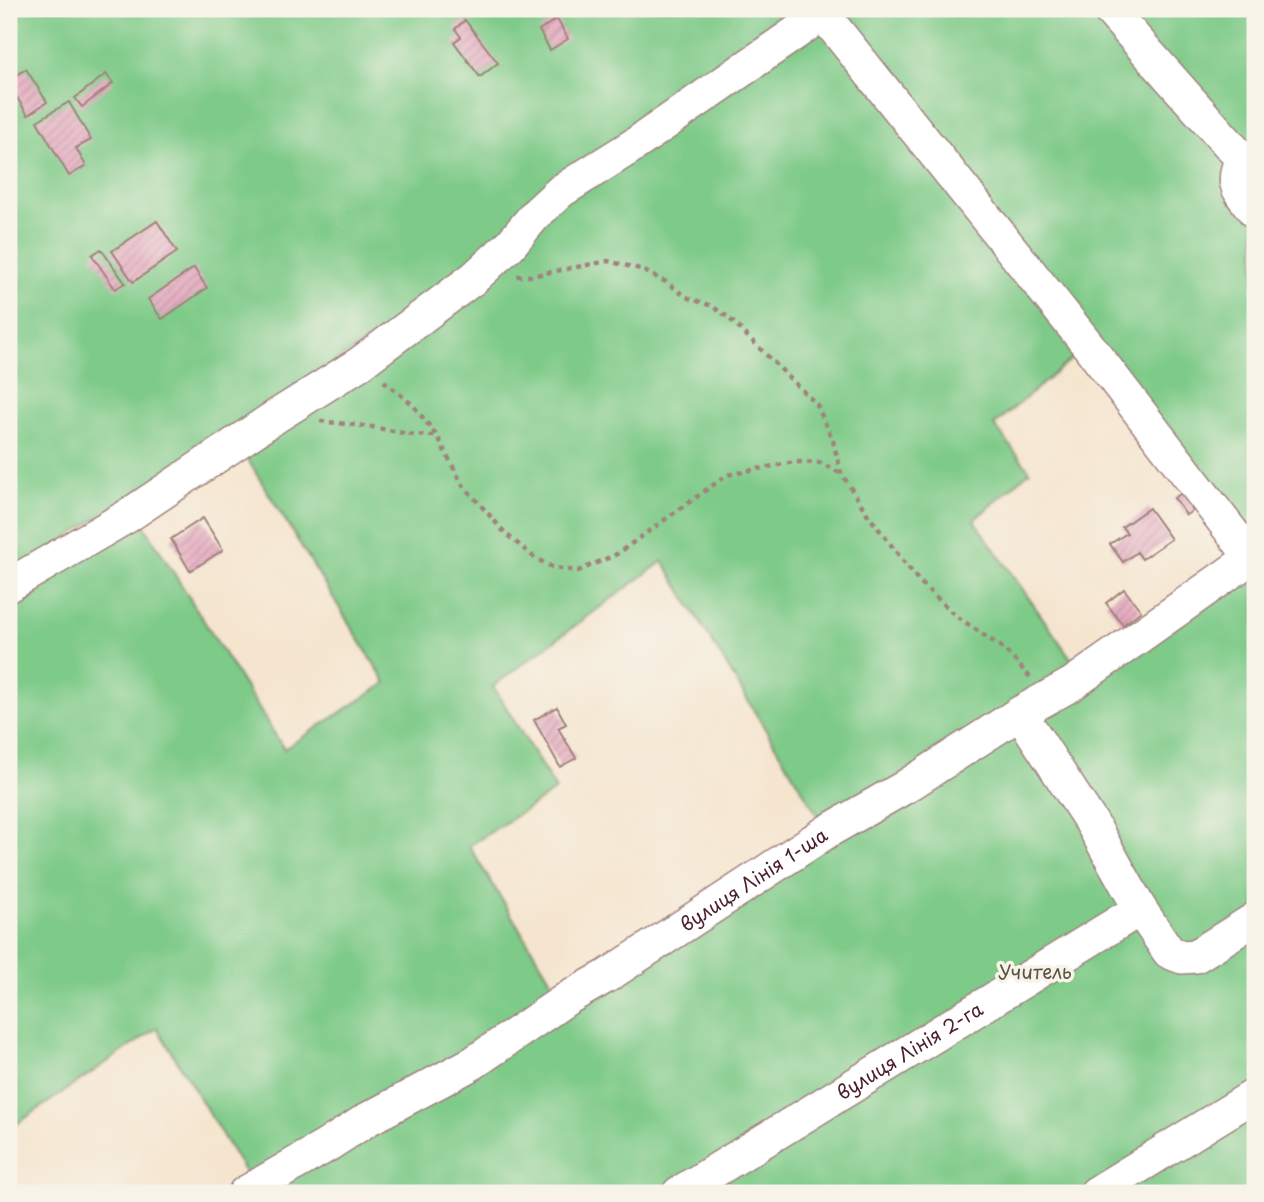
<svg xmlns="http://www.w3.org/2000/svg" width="1264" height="1202" font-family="'Playpen Sans',sans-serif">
<defs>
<pattern id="building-hatch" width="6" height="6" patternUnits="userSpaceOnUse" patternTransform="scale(1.75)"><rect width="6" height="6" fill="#e3a6bd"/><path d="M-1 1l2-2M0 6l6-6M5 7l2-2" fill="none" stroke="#ba879a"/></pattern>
</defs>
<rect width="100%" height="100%" fill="#f7f3e8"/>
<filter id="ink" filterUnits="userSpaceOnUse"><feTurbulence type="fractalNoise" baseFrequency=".0143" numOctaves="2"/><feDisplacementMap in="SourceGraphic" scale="14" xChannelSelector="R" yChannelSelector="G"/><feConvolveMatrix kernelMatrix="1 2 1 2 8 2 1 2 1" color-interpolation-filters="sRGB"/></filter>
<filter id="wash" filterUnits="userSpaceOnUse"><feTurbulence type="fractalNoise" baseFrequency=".00686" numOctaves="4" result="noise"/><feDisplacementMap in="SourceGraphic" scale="28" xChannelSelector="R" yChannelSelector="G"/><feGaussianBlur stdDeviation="1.57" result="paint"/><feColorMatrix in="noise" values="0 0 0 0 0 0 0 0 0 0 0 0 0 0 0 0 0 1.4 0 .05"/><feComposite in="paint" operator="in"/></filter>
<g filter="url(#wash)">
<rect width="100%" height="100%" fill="#f5e5cf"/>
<path fill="#7eca88" stroke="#64745a" stroke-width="2" d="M9,9H1255V553L1088,345L994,425L1030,471L974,520L1079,670L823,824L663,561L493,686L556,790L469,846L560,995L249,1179L157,1028L9,1129V594L140,519L284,749L386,683L243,452L471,273L9,576Z
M1255,571V1193H263Z"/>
<g id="blocks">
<path fill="url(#building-hatch)" d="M557,19L568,39L550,50L539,30Z
M465,20L498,63L480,77L454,42L461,37L455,29Z
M26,69L47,102L28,115L9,85V80Z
M106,74L113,83L82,107L75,98Z
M69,102L91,140L76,148L86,166L69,176L37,121Z
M157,221L177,252L133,282L112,251Z
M101,249L125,283L115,289L92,255Z
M194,268L207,288L162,319L148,299Z
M1185,491L1197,508L1186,515L1174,498Z
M1149,508L1171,539L1142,559L1137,552L1123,562L1110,544L1127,533L1122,527Z
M203,518L223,550L190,571L171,539Z
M1124,589L1141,611L1123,625L1106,603Z
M557,707L566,724L558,728L576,758L560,767L534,720Z"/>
</g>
</g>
<g filter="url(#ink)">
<use href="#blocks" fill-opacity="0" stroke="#a0827d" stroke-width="2"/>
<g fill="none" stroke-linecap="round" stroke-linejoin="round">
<defs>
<g id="minor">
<path d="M1109,9L1242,159L1255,160"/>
<path d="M823,14L1088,345L1251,557"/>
<path d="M1242,159C1229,185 1240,191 1255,212"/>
<path d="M9,585L126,517L275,417L359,364L474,278L510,245L536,214L561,191L634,145L830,9"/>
<path d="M1020,713L1093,825L1140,909L1169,952L1182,957L1196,956L1255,919"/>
<path id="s1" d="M245,1193L326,1146L368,1119L473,1063L568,998L607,976L828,831L905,787L1020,713L1072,684L1255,555"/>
<path id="s2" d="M679,1193L1140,909"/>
<path d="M1096,1193L1255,1095"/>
</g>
</defs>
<use href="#minor" stroke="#a0827d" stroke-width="36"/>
<path stroke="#a0827d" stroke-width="4.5" stroke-dasharray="5 5" stroke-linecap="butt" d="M517,276H530L608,261L640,269L666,282L686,297L712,306L729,318L817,405L833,441L841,473L868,515L918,580L956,616L1004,649L1030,677
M9,343L12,345
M384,381L413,405L437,436L462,484L506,534L535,558L554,568L578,571L617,554L727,475L794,462L821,463L840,473
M320,421L372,427L414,435L436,436"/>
<use href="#minor" stroke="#fff" stroke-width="33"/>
</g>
</g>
<g text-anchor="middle" stroke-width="7" stroke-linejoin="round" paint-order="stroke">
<g font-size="19" fill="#4a1f2b" stroke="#f7f3e8">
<text dy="7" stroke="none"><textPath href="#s1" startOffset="598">вулиця Лінія 1-ша</textPath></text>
<text dy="7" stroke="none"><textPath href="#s2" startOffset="271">вулиця Лінія 2-га</textPath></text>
</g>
<g font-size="19" fill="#5a5247" stroke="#f7f3e8">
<text x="1035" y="979">Учитель</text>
</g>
</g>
<rect width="1264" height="1202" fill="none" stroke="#f7f3e8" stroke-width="35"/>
</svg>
